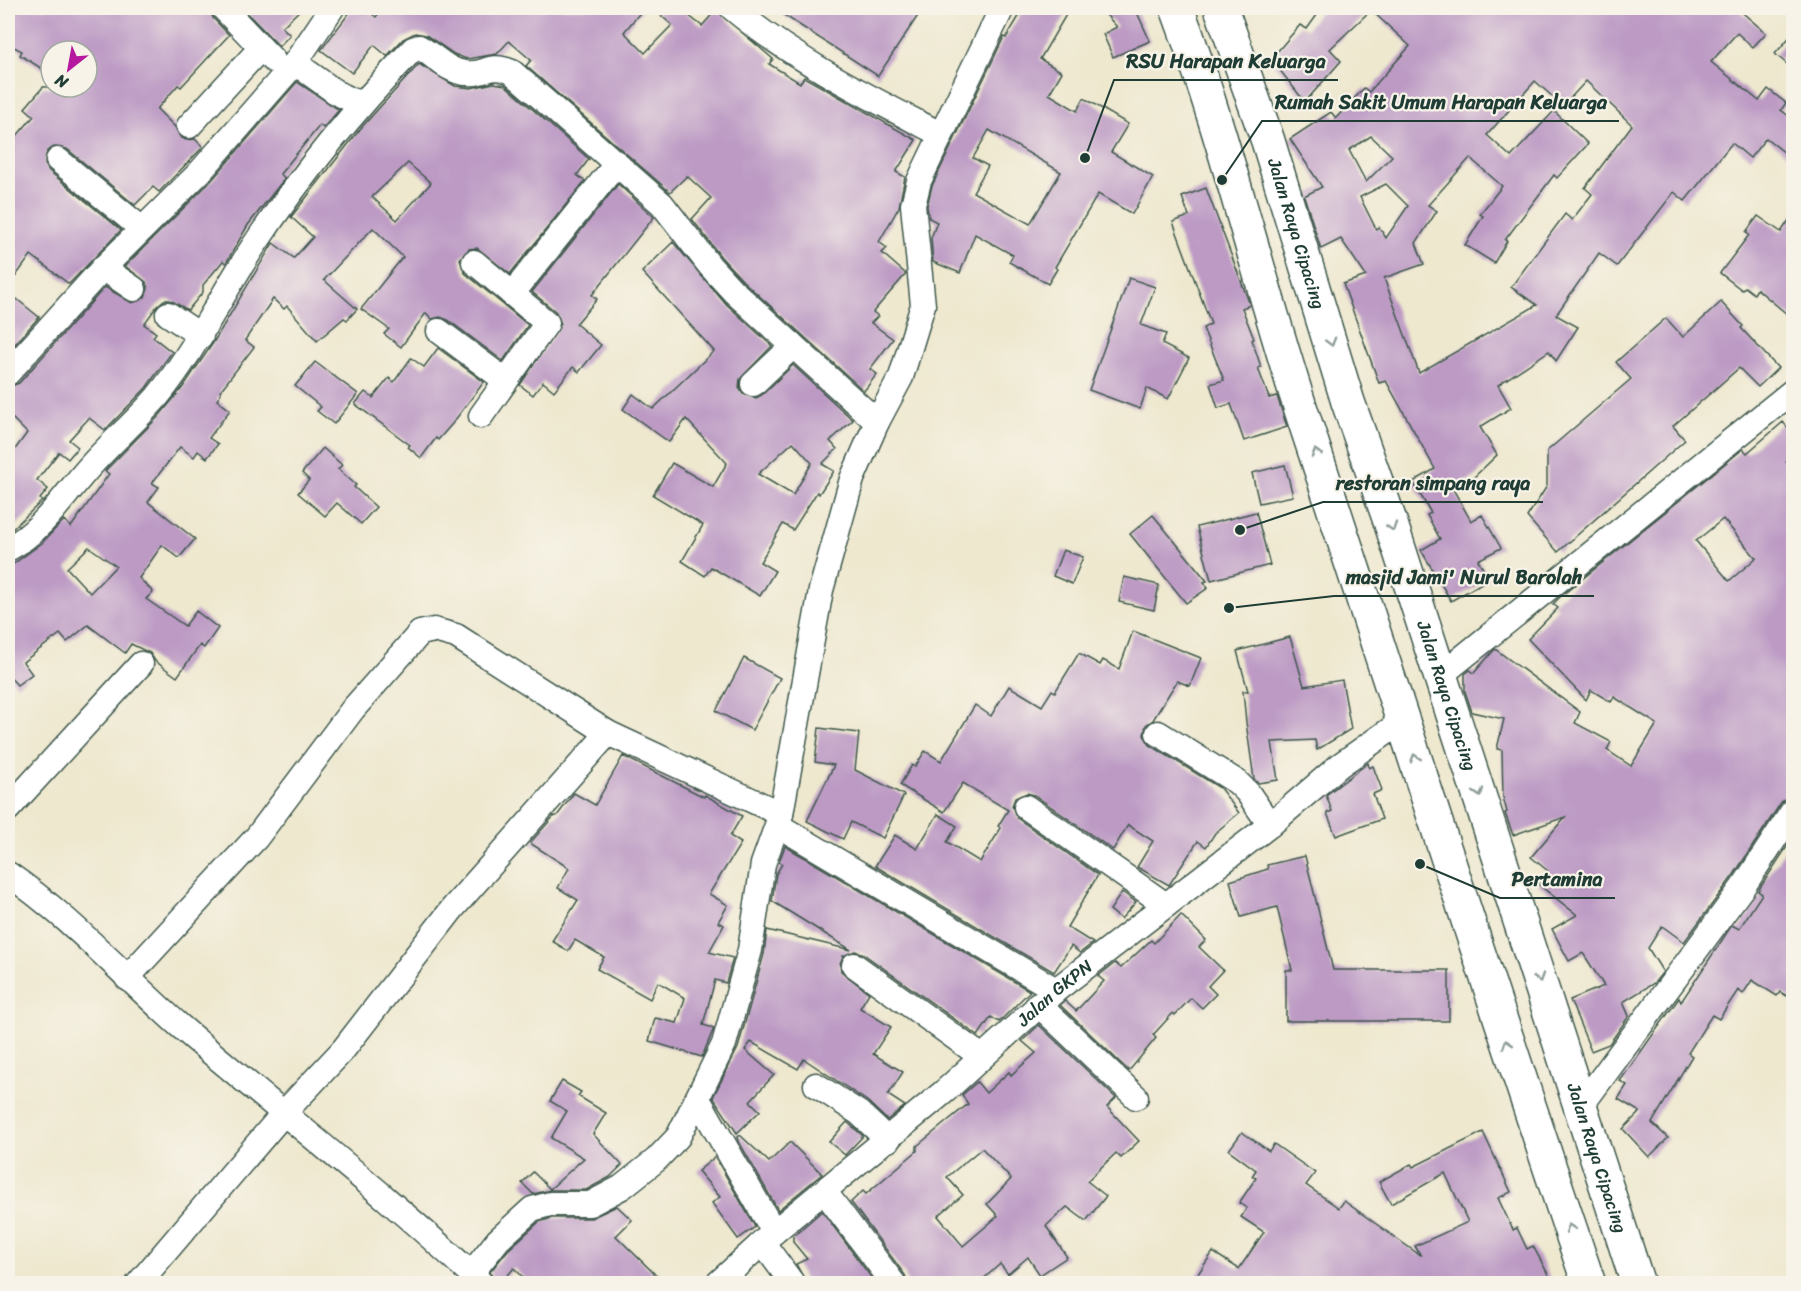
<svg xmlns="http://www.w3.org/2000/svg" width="1801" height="1291" viewBox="0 0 1801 1291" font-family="Sriracha,sans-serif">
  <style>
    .building { fill: #bc9ac4; fill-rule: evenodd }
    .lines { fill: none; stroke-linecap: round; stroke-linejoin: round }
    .minor-casing { stroke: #3e574b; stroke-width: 27 }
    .highway-casing { stroke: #3e574b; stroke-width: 36 }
    .minor { stroke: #fff; stroke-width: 24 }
    .highway { stroke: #fff; stroke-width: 33 }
    .oneway { stroke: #8f9e9a }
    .labels { text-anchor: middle; stroke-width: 4.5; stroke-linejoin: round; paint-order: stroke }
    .street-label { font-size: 18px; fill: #1f3d34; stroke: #f7f3e8 }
    .leader { fill: none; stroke: #1f3d34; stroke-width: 2 }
    .callout-dot { fill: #1f3d34; stroke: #f7f3e8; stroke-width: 2 }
    .callout-label { font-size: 20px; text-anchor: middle; font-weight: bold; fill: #1f3d34; stroke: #f7f3e8; stroke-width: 4.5; stroke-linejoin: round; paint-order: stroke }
  </style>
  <rect width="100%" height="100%" fill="#f7f3e8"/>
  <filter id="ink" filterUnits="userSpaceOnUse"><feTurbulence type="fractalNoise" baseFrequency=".0167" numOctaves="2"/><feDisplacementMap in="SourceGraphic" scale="12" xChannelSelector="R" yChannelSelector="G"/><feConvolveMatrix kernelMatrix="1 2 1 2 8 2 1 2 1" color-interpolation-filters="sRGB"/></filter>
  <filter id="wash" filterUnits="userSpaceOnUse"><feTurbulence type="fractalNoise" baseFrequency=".008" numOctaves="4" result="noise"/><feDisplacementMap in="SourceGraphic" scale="24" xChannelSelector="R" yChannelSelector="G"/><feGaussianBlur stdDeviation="1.35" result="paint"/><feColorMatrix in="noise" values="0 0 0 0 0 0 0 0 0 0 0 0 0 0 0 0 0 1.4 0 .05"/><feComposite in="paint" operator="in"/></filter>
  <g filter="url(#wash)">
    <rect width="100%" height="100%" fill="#eee8cf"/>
    <g id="blocks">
      <g class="building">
        <polygon points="8,8 209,8 213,18 229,35 181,87 178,85 157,109 175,127 180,137 186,140 195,139 203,147 159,192 153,187 135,205 67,149 54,147 47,151 45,164 49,171 121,230 69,284 31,255 8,287 8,146 34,116 25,108 43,87 87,87 87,51 51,51 51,65 47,72 20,55 22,51 8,44"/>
        <polygon points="242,8 302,8 282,27 290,35 279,46"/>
        <polygon points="353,8 364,8 376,17 383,8 644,8 624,32 645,53 672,25 652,8 679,8 702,26 716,10 773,59 769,64 800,83 804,77 916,140 896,172 905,177 899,207 879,242 887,248 882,253 906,274 873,312 878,316 871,323 893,339 870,369 877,374 864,391 743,281 721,257 692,219 711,198 687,176 670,192 526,66 531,60 509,41 497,54 467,59 454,54 426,35 415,33 403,39 387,56 374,45 352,73 321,50"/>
        <polygon points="773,8 923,8 878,76"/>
        <path d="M1024,8H1070L1040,59L1062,72L1049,94L1077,111L1084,98L1128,124L1111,152L1153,177L1132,214L1098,194L1055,267L1057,269L1048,284L1009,262L1013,255L975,234L960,273L933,262L931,238L937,222L929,218L927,206L932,186L1004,37L1006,38ZM989,130L1061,172L1030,224L973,192L988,166L973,158Z"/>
        <polygon points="1100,8 1135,8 1150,41 1113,57 1103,34 1117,27"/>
        <path d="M1322,8H1737L1766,33L1753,47L1737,33L1711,62L1759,101L1768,89L1786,103L1781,110L1794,120V160L1766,138L1750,158L1732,143L1685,201L1674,192L1617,266L1599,253L1556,315L1578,327L1556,361L1549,351L1498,385L1511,408L1480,427L1497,455L1473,478L1453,489L1471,521L1482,515L1501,548L1478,560L1489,579L1451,601L1421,550L1440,539L1427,515L1431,513L1413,482L1435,469L1386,381L1379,383L1343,284L1366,276L1341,239L1321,249L1304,196L1322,187L1290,139L1331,112L1336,118L1364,88L1369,92L1410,46L1371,10L1330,49L1341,61L1305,102L1271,59L1300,25L1307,29ZM1535,81L1563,106L1586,81L1632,125L1585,188L1592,194L1572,220L1565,214L1511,287L1537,305L1419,373L1384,278L1424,264L1416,243L1437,211L1428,205L1470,158L1502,186L1480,214L1483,216L1465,245L1494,263L1507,241L1505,240L1554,175L1557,178L1588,144L1554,111L1511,157L1487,135ZM1371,136L1392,156L1366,182L1349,150ZM1386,184L1408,206L1386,238L1379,227L1376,229L1360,197Z"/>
        <polygon points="1794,32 1794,70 1775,54"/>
        <path d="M419,64L455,86L471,88L494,83L505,85L589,159L577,175L585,181L510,274L477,248L469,249L460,259L465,273L528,325L503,361L448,320L440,317L432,319L426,313L401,347L384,334L389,329L361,309L403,257L373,228L324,280L357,309L347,320L344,318L317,341L287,306L284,309L273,299L245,340L254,347L220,391L221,393L217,400L230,410L209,438L218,444L207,458L198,451L194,457L180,447L152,483L159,487L148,502L195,539L179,558L162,545L139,578L153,592L146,599L185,626L196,611L218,628L204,648L200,645L177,677L155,661L150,653L131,644L125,653L88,625L67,642L60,634L23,662L32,674L17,685L8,675V568L42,543L64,520L71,527L109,474L105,471L160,415L183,387L213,343L273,243L294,258L313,237L291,217L361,128ZM408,163L431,183L397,220L372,197ZM89,547L116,566L90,593L67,568Z"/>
        <polygon points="297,82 339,110 323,128 320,125 280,174 285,178 248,225 226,263 223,261 203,285 203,292 188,310 170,300 164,300 157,306 144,324 156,333 153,337 172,352 146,388 105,430 89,418 69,440 78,447 68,459 59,452 37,480 48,489 40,499 42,501 10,531 8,528 8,459 27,433 8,414 8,387 19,383 105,287 132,303 145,297 148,289 146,282 125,266 211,181"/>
        <polygon points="618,184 654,217 592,295 597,299 576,324 601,345 579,372 573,367 554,391 543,382 533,395 520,385 561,324 556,312 532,292"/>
        <polygon points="1206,188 1250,305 1242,308 1254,339 1252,340 1261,367 1258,368 1269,398 1277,396 1287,427 1244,441 1231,404 1218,408 1210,384 1224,380 1203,328 1211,324 1173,222 1189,216 1182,197"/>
        <polygon points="1794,213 1794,320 1757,289 1754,294 1745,287 1742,290 1720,273 1749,235 1746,232 1758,216 1781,232"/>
        <path d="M673,242L723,301L772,346L740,379L739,388L743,394L756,398L762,395L793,365L853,420L830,441L837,449L822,464L834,471L819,494L817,492L793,530L783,524L760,562L775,571L760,596L711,567L705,576L682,561L703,525L653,495L672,463L713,487L727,463L686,419L669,442L623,409L633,394L653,409L714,351L642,272ZM793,442L812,463L793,495L758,474Z"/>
        <polygon points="1129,278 1155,287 1141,325 1166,334 1162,344 1189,358 1168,399 1147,388 1140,409 1089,390"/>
        <polygon points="8,292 39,317 8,352"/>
        <polygon points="1721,302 1743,326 1741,328 1778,368 1758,387 1739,368 1673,426 1685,440 1558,552 1527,517 1547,486 1547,451 1631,379 1616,362 1666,318 1683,337"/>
        <polygon points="438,348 484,382 452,424 438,440 436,438 421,458 408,447 410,445 355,404 365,392 373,398 389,378 394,382 411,358 424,367"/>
        <polygon points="315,362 358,394 334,424 317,411 321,407 295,386"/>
        <path d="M1783,422L1794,435V455L1786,461L1794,470V795L1782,801L1733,876L1684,942L1662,926L1648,948L1663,972L1654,983L1623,1002L1629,1016L1609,1044L1591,1051L1570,1000L1604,986L1583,953L1569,961L1552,929L1577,915L1538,884L1548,871L1531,857L1565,817L1513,835L1505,813L1507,812L1503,797L1502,750L1497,749L1504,719L1472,712L1465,691V674L1470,670L1474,673L1495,649L1580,712L1575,723L1611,742L1607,750L1631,766L1657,724L1614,697L1611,702L1591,690L1586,700L1528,639L1558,608L1553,604L1560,597L1743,449L1747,453ZM1723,519L1756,558L1729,581L1696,541Z"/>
        <polygon points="323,448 342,465 338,469 356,485 354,487 376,507 361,524 337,503 325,516 298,493 309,480 302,473"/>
        <polygon points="1285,465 1293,496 1259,503 1252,473"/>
        <polygon points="1256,512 1270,565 1211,580 1197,527"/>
        <polygon points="1153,515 1207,581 1204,582 1208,588 1186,603 1130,534"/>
        <polygon points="1063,550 1083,557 1072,584 1053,576"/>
        <polygon points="1124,577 1159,585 1154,610 1119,602"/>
        <polygon points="1133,631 1201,658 1190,686 1177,681 1153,720 1146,725 1144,735 1150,745 1220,788 1239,813 1215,833 1206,847 1198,841 1169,885 1137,867 1153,841 1128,825 1113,850 1034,795 1027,793 1015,798 1012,806 1017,818 1098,875 1067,927 1093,943 1080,953 1071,946 1054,972 875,866 895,835 917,849 938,814 957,826 947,842 980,862 1001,828 998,826 1008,810 963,783 944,812 900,785 912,765 915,767 925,751 941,761 975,705 991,716 1009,686 1042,706 1052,690 1055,692 1079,653 1100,665 1103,660 1119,669"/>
        <polygon points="1290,637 1304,686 1342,680 1351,729 1317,750 1315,740 1272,742 1278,780 1258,783 1254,779 1246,722 1243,691 1248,691 1237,651"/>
        <polygon points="744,658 780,678 752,730 716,711"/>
        <polygon points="819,728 859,733 855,770 904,795 883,838 851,822 843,839 807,821 834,765 815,762"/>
        <polygon points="623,756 704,797 705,795 742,816 730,836 741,843 709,894 728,905 718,922 724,925 709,952 733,958 726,983 715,980 703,1025 714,1028 702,1057 649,1041 655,1018 677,1023 685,998 658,982 650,999 597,969 604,957 575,940 568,951 552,941 578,900 558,888 569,868 530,843 554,816 557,816 574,793 595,805"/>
        <polygon points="1368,763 1369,768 1373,766 1382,790 1373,794 1382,819 1336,836 1327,813 1332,811 1326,795"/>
        <polygon points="1794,836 1794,1000 1780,992 1777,996 1752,980 1743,994 1738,990 1719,1019 1712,1015 1688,1053 1692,1056 1652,1123 1668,1138 1649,1157 1623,1129 1640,1112 1618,1099 1627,1085 1620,1081 1679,998 1681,1002 1732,925 1739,929 1762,894 1758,891"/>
        <polygon points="785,846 1030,991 999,1022 991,1017 978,1036 862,953 855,951 843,956 840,964 841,971 869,993 860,1008 891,1027 873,1054 903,1072 888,1095 905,1106 887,1120 867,1101 804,1059 798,1069 751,1042 745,1050 774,1075 750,1101 760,1111 737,1133 713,1097 738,1048 764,954 767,930 851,950 772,901 776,874 782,864 779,862"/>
        <polygon points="1305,856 1333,970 1449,970 1449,1021 1286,1021 1286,970 1292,970 1277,907 1241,917 1230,881 1268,869 1267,865"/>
        <polygon points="1122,892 1136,902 1121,919 1110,910"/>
        <polygon points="1181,915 1206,940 1199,947 1223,970 1208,986 1216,994 1202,1008 1191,998 1175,1015 1173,1013 1153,1035 1156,1038 1129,1071 1060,1005 1065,1001 1076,1011 1104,981 1098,976 1115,963 1121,968 1151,940 1154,943"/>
        <path d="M1039,1025L1116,1098L1107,1107L1139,1141L1121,1158L1116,1153L1087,1181L1106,1196L1086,1221L1067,1207L1046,1226L1067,1257L1040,1275L1028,1257L1008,1274L1000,1264L978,1284H908L905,1275L851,1202L863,1191L866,1194L917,1151V1146L968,1104L962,1095L977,1082L986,1093L1009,1072L1011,1075L1036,1053L1022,1041ZM982,1148L1011,1179L987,1204L998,1216L963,1246L938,1216L963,1195L947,1177Z"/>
        <polygon points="562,1081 581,1092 578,1096 606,1113 593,1134 622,1165 610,1177 586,1190 550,1190 533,1194 522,1183 533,1172 550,1189 584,1158 551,1138 567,1111 550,1101"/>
        <polygon points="847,1122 863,1136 845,1155 829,1142"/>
        <polygon points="1242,1132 1269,1151 1274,1144 1315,1173 1306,1185 1339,1208 1344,1201 1421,1256 1415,1246 1468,1222 1445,1173 1391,1204 1379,1182 1411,1164 1413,1167 1483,1132 1511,1192 1498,1198 1513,1230 1517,1228 1527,1249 1533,1246 1550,1278 1539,1284 1191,1284 1213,1252 1239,1269 1264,1232 1241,1217 1247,1208 1239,1203 1256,1178 1252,1176 1256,1170 1229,1150"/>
        <polygon points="740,1135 769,1162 790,1142 822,1174 778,1210 737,1138"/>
        <polygon points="715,1157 755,1227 738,1239 712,1203 720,1197 698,1171"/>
        <polygon points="617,1206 632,1220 616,1236 665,1284 530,1284 514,1268 500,1284 496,1284 490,1272 508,1250 539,1222 552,1218 591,1218"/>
        <polygon points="822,1211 876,1284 807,1284 796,1264 807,1259 793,1242 793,1236"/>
      </g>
    </g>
  </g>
  <g filter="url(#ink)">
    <use href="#blocks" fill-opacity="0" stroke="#3e574b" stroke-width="1.5"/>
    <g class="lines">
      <g class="minor-casing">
        <g id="minor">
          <polyline points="223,8 273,60"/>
          <path d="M732,8C794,60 869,97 940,134"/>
          <polyline points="295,63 337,93 360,104"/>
          <polyline points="189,126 261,48"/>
          <polyline points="58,160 142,229"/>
          <polyline points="474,262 547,323 481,416"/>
          <polyline points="103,268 134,289"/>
          <polyline points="512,294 617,163"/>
          <polyline points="168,314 201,336"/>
          <polyline points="439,331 506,381"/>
          <polyline points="8,373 103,268 200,172 295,63 332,8"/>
          <polyline points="753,384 793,346"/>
          <polyline points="877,422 901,377 923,305 913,205 919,181 1002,8"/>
          <path d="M8,549C44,530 66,492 93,463C114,440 137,420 157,397C196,349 221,295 255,244C301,175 355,109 413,49L419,47C434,55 447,71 465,73C485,76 488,62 512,72L662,204L710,266L733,291L877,422L852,479L821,590L781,814L763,864L750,950L724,1044L678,1137L656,1160L622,1187L590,1204H550L532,1209L498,1240L471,1274"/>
          <polyline points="1441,675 1794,390"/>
          <polyline points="1158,733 1237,782 1248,793 1270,825"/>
          <polyline points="1026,807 1166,905"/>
          <polyline points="8,809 141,664"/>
          <polyline points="779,826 1056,990"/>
          <path d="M8,874C71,917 123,976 181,1027C281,1113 386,1194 482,1284"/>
          <polyline points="854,965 982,1057"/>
          <polyline points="127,978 257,837 353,709 420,633 434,630 456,636 608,733 781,814"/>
          <polyline points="1038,1004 1136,1097"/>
          <polyline points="816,1085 859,1113 888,1140"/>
          <polyline points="698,1099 774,1232"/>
          <polyline points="1581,1106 1745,884 1794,809"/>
          <polyline points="825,1192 894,1284"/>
          <polyline points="762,1242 793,1284"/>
          <polyline points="138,1284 282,1115 343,1050 453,908 608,733"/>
          <path id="s1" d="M717,1284L774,1232L945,1091L1056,990L1270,825L1340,765L1404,720"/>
        </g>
      </g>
      <g class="highway-casing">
        <g id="highway">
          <path d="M1177,8C1227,142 1259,283 1304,419C1399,707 1491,996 1589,1284"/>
          <path id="s2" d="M1221,8L1268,141L1348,402L1390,521L1638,1284"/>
        </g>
      </g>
      <use href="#minor" class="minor"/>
      <use href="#highway" class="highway"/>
    </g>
    <defs><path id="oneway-chevron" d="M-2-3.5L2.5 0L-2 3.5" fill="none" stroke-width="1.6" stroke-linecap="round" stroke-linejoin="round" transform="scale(1.5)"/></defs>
    <g class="oneway">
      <use href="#oneway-chevron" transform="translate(1331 342) rotate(74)"/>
      <use href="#oneway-chevron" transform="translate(1316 453) rotate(-108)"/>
      <use href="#oneway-chevron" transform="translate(1392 527) rotate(72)"/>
      <use href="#oneway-chevron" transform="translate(1415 758) rotate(-107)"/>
      <use href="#oneway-chevron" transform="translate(1479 793) rotate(72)"/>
      <use href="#oneway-chevron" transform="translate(1539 978) rotate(72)"/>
      <use href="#oneway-chevron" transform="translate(1507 1044) rotate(-109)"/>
      <use href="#oneway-chevron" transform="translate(1570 1228) rotate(-109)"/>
    </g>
  </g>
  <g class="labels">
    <g class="street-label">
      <text dy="6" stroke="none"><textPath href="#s2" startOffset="238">Jalan Raya Cipacing</textPath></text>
      <text dy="6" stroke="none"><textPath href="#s2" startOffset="724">Jalan Raya Cipacing</textPath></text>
      <text dy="6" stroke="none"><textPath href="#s1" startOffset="446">Jalan GKPN</textPath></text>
      <text dy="6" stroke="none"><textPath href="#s2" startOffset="1210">Jalan Raya Cipacing</textPath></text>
    </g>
  </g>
  <path class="leader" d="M1085 158L1114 80H1338M1222 180L1262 121H1619M1240 530L1323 502H1543M1229 608L1334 596H1594M1420 864L1500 898H1615"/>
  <g class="callout-dot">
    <circle cx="1085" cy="158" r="6"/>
    <circle cx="1222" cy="180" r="6"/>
    <circle cx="1240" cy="530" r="6"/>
    <circle cx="1229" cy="608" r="6"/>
    <circle cx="1420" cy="864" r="6"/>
  </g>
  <g class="callout-label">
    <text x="1226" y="68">RSU Harapan Keluarga</text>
    <text x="1441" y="109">Rumah Sakit Umum Harapan Keluarga</text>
    <text x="1433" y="490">restoran simpang raya</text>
    <text x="1464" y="584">masjid Jami' Nurul Barolah</text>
    <text x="1557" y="886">Pertamina</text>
  </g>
  <rect width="1801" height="1291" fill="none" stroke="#f7f3e8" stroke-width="30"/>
  <g transform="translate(69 69) rotate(211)"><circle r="28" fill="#f7f3e8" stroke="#a1aaa0" stroke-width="1.5"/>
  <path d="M0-4.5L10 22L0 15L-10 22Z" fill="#b5179e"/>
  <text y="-9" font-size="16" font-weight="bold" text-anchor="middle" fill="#1f3d34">N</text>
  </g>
</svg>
